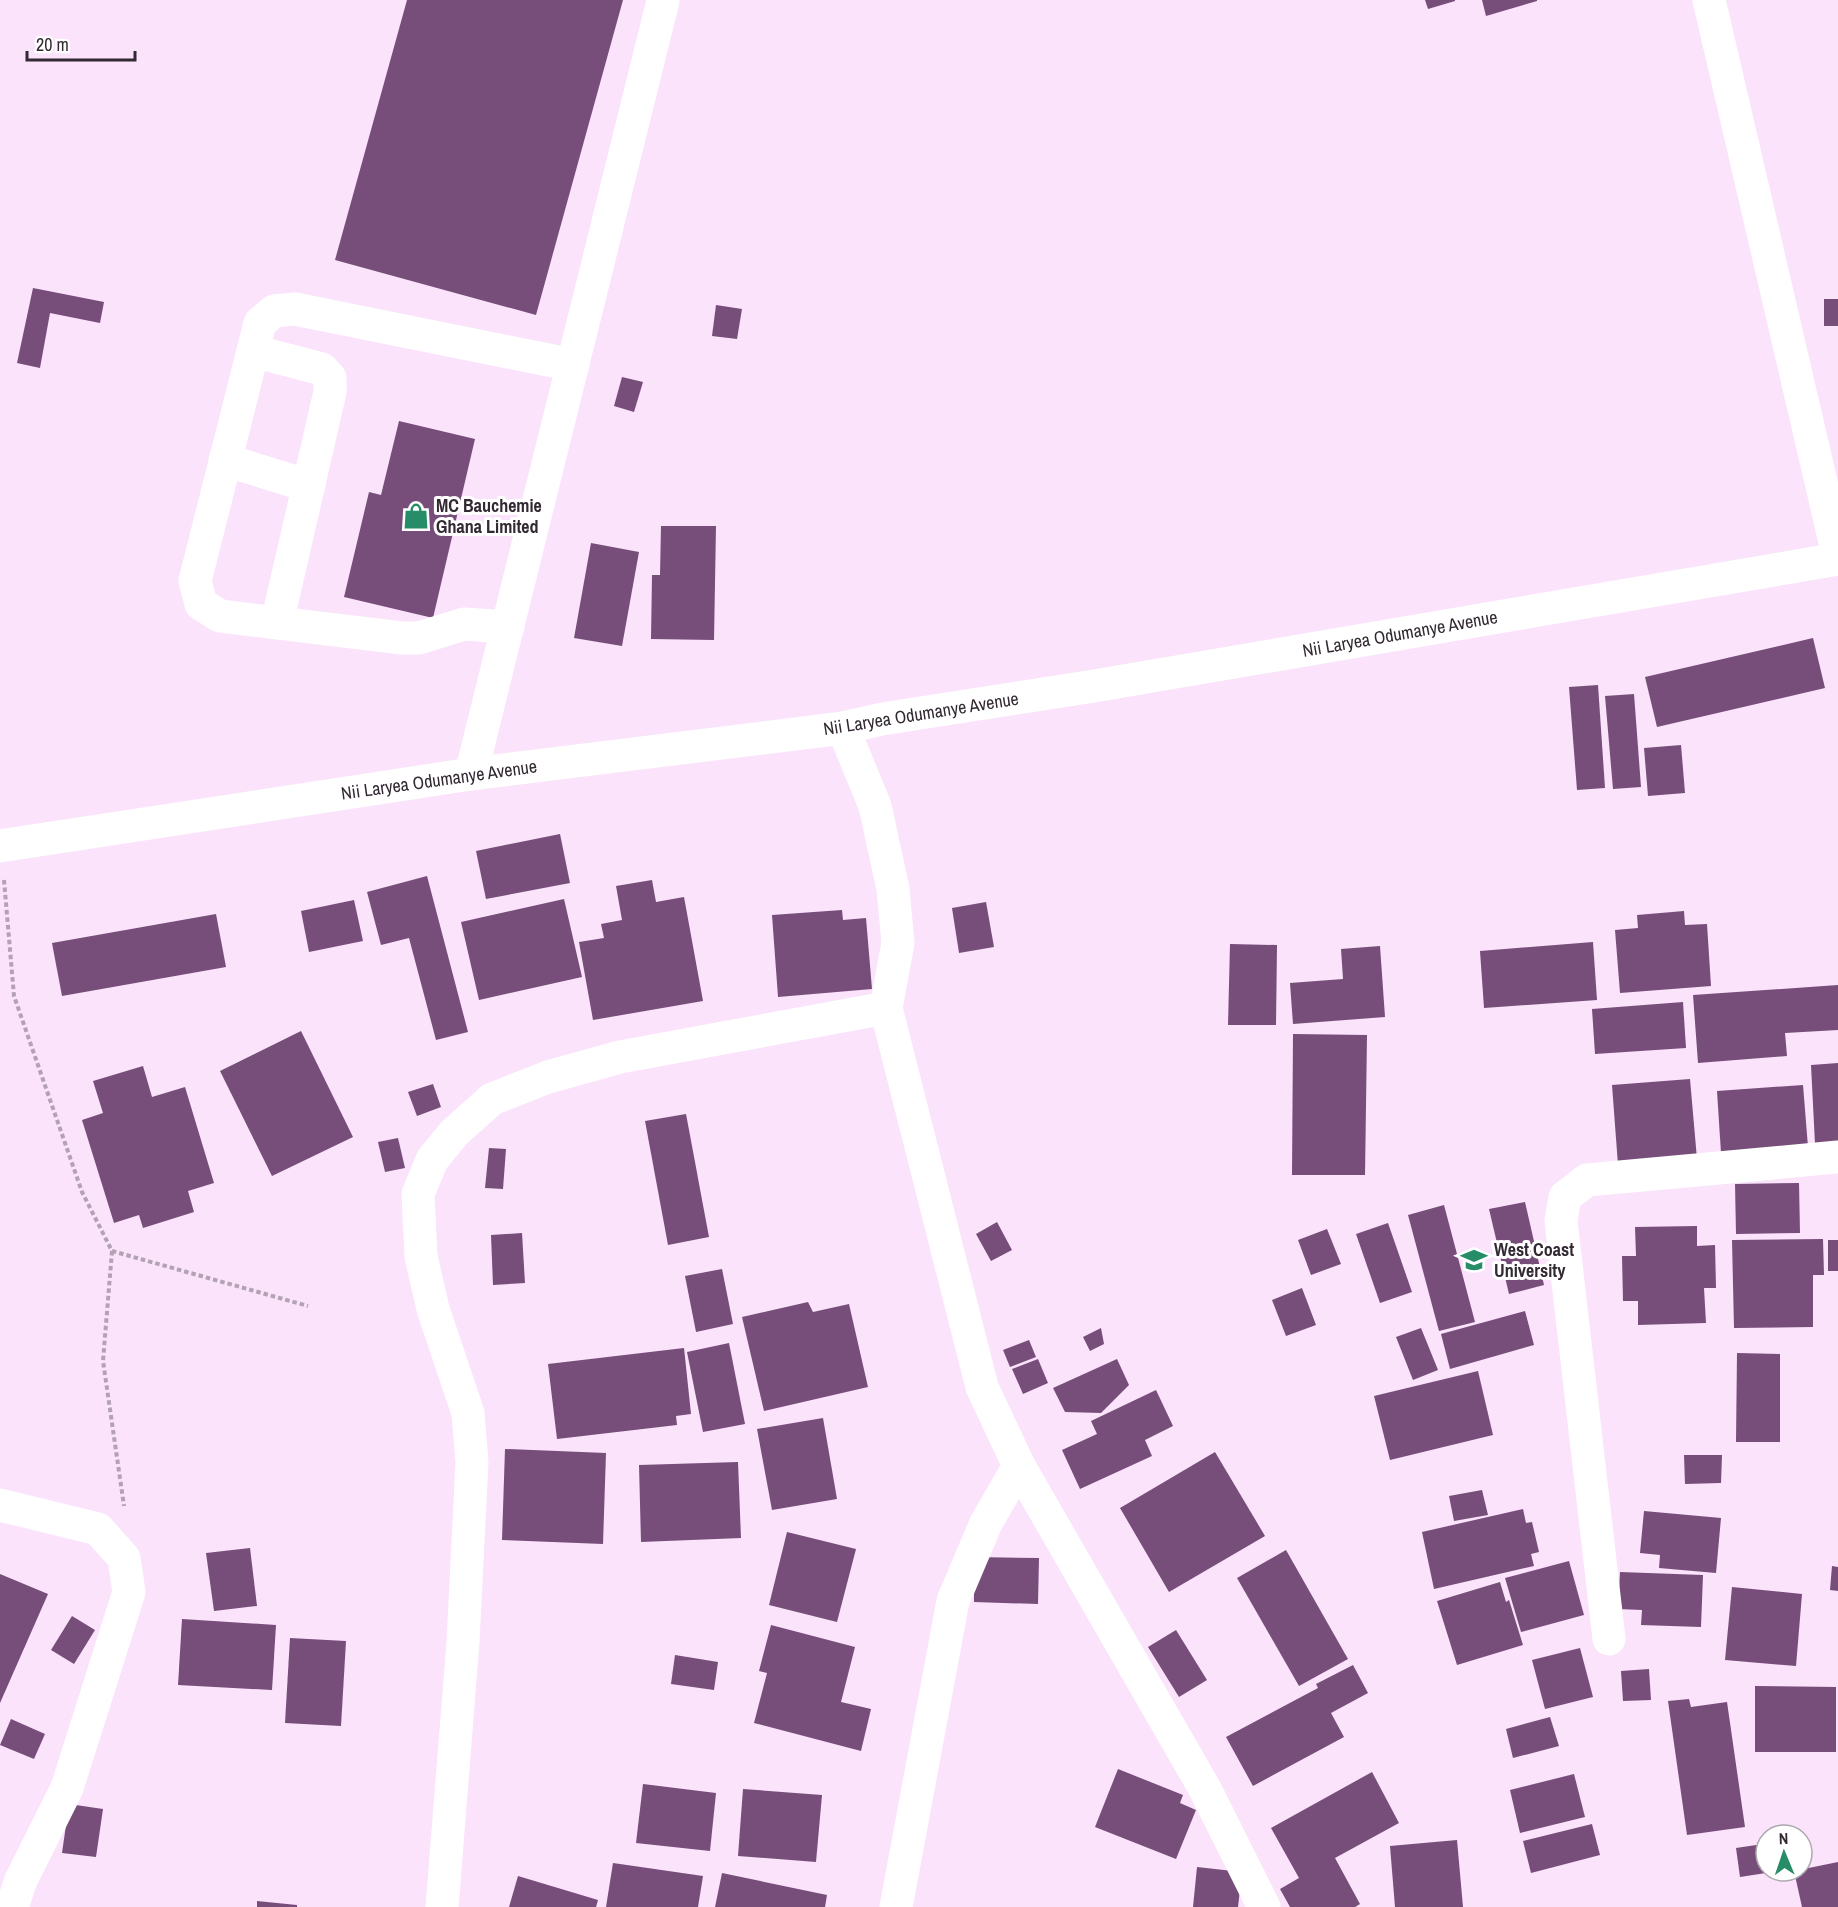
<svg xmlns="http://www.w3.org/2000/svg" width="1838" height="1907" viewBox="0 0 1838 1907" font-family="'Archivo Narrow',sans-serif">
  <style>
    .building { fill: #774d7a }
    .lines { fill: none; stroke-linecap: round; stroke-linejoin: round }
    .path { stroke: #b3a1b4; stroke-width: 4; stroke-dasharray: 4.5 3; stroke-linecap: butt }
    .minor { stroke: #fff; stroke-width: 33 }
    .labels { text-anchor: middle; stroke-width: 6; stroke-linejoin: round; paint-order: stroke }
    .poi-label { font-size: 18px; font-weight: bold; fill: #322932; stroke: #fff; text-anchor: start }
    .street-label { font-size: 18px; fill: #322932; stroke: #fff }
  </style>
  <rect width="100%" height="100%" fill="#fae3fb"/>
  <g class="building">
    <polygon points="407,0 623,0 536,315 335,260"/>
    <polygon points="1425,0 1455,0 1455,1 1428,9"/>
    <polygon points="1482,0 1537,0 1537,1 1486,16"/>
    <polygon points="33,288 104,302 100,323 50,313 40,368 17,363"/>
    <rect x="1824" y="299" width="14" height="27"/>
    <polygon points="716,305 742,309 737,339 712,336"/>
    <polygon points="622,377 643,382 634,412 614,406"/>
    <polygon points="399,421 475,439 433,618 344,597 369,492 381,495"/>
    <polygon points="661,526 716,526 714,640 651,639 652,575 660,575"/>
    <polygon points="591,543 639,552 622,646 574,638"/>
    <polygon points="1813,638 1825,688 1657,727 1645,677"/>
    <polygon points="1598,685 1605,788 1577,790 1569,687"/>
    <polygon points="1634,694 1641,787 1613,789 1605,696"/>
    <polygon points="1681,745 1685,793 1648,796 1644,748"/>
    <polygon points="560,834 570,883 486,899 476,851"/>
    <polygon points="427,876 468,1032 436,1040 409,938 381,945 367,892"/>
    <polygon points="652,880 656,902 684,897 703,1001 593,1020 579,942 604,938 601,924 622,920 616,886"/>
    <polygon points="564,899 582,977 479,1000 461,922"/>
    <polygon points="354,900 363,941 309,952 301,911"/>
    <polygon points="986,902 994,947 959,953 952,908"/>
    <polygon points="842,910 843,920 866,918 872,989 778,997 772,915"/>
    <polygon points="1684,911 1685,925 1707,924 1711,986 1620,993 1615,930 1638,928 1637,915"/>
    <polygon points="216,914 226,967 62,996 52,943"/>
    <polygon points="1593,942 1597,1000 1484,1008 1480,951"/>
    <polygon points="1230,944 1277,945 1276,1025 1228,1025"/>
    <polygon points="1380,946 1385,1017 1293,1024 1290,983 1343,979 1341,949"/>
    <polygon points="1838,985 1838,1030 1785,1033 1787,1056 1698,1063 1693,995"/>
    <polygon points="1683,1002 1686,1048 1595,1054 1592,1009"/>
    <polygon points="301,1031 353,1137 272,1176 220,1071"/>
    <polygon points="1293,1034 1367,1035 1365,1175 1292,1175"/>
    <polygon points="1838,1063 1838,1142 1815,1144 1811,1065"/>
    <polygon points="143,1066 152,1097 185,1087 214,1183 188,1191 194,1212 143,1228 139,1215 114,1223 82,1120 103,1113 93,1081"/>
    <polygon points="1690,1079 1697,1159 1618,1165 1612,1085"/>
    <polygon points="433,1084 441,1107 417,1116 408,1092"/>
    <polygon points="1803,1085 1808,1147 1721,1153 1717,1091"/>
    <polygon points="686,1114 709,1237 668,1245 645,1121"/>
    <polygon points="398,1138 405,1168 385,1172 378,1142"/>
    <polygon points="489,1148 506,1149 503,1189 485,1188"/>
    <polygon points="1799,1183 1800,1233 1736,1234 1735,1184"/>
    <polygon points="1525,1202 1544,1285 1509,1294 1489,1209"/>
    <polygon points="1444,1205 1475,1322 1439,1331 1408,1215"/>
    <polygon points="997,1222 1012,1250 991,1261 976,1234"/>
    <polygon points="1388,1223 1412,1292 1380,1303 1356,1234"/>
    <polygon points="1697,1226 1697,1246 1715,1245 1716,1288 1704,1288 1706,1323 1638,1325 1638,1301 1623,1301 1622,1256 1636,1256 1635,1227"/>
    <polygon points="1327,1229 1341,1264 1311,1275 1298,1240"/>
    <polygon points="522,1233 525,1283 493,1285 491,1235"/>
    <polygon points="1823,1239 1824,1275 1813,1275 1813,1327 1734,1328 1732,1240"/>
    <rect x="1828" y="1240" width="10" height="31"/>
    <polygon points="722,1269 733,1324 696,1332 685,1276"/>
    <polygon points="1302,1288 1316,1325 1286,1336 1272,1300"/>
    <polygon points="808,1302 813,1312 849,1304 868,1387 764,1411 742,1317"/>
    <polygon points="1525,1311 1534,1345 1450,1369 1441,1334"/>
    <polygon points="1101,1328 1104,1344 1090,1351 1083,1337"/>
    <polygon points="1421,1328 1438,1370 1413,1380 1396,1337"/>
    <polygon points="1029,1340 1036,1357 1010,1367 1003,1350"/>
    <polygon points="729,1343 745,1424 703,1432 687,1352"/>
    <polygon points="684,1348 691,1414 676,1416 677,1425 557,1439 548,1364"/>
    <polygon points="1737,1353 1780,1354 1780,1442 1736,1442"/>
    <polygon points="1038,1359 1048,1383 1023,1394 1012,1369"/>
    <polygon points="1117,1359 1129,1385 1101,1413 1065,1412 1053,1388"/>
    <polygon points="1478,1371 1493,1435 1390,1460 1374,1396"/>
    <polygon points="1156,1390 1173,1426 1145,1440 1152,1456 1080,1489 1062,1450 1097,1434 1091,1421"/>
    <polygon points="823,1418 837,1499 772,1510 757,1429"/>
    <polygon points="505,1449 606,1453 603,1544 502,1540"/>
    <polygon points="1215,1452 1265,1536 1169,1592 1120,1508"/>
    <polygon points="1684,1455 1722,1455 1721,1483 1685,1484"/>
    <polygon points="738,1462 741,1538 641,1542 639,1465"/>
    <polygon points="1482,1490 1488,1515 1454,1521 1449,1496"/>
    <polygon points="1523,1509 1526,1523 1532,1522 1539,1552 1531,1554 1534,1566 1434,1589 1422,1532"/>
    <polygon points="1644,1511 1721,1518 1716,1573 1659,1568 1660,1555 1640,1553"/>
    <polygon points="787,1532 856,1549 837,1622 769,1605"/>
    <polygon points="250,1548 257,1606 214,1611 206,1553"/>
    <polygon points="1286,1550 1348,1659 1299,1686 1237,1578"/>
    <polygon points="974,1557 1039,1558 1038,1604 974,1602"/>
    <polygon points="1569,1561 1584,1615 1521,1632 1505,1578"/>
    <polygon points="1832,1566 1838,1567 1838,1591 1830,1590"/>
    <polygon points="1620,1572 1703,1575 1701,1627 1641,1625 1642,1610 1618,1609"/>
    <polygon points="0,1574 48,1594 0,1703"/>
    <polygon points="1500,1582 1506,1602 1509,1600 1523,1645 1457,1665 1437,1601"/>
    <polygon points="1732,1587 1802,1594 1796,1666 1725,1660"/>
    <polygon points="72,1616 95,1630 74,1664 51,1650"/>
    <polygon points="182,1619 276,1625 272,1690 178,1685"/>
    <polygon points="771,1625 855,1647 841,1702 871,1709 861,1751 754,1723 767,1673 759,1671"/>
    <polygon points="1176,1630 1207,1680 1179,1697 1148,1647"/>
    <polygon points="290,1638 346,1641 341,1726 285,1723"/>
    <polygon points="1580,1648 1593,1697 1545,1709 1532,1660"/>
    <polygon points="675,1655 718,1662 714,1690 671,1684"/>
    <polygon points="1353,1665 1368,1693 1331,1713 1344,1737 1253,1786 1226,1737 1318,1688 1316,1684"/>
    <polygon points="1649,1669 1651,1700 1623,1701 1621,1671"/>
    <polygon points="1755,1686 1836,1687 1836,1752 1755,1752"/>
    <polygon points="1689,1699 1691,1707 1727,1702 1745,1827 1687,1835 1668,1701"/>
    <polygon points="1550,1717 1559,1746 1513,1758 1506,1729"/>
    <polygon points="11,1719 45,1734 34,1759 0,1745"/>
    <polygon points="1118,1769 1183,1795 1180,1803 1196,1810 1176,1859 1095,1827"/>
    <polygon points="1372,1772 1399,1823 1335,1858 1360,1904 1355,1907 1290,1907 1280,1889 1299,1878 1271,1828"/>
    <polygon points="1574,1774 1585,1817 1520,1833 1510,1790"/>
    <polygon points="643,1784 716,1793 710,1851 636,1843"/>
    <polygon points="743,1789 822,1795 816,1862 738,1856"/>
    <polygon points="69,1804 103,1809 96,1857 62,1853"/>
    <polygon points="1592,1824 1600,1855 1531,1873 1523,1841"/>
    <polygon points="1457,1840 1463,1907 1395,1907 1390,1846"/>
    <polygon points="1763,1844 1766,1873 1740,1877 1736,1848"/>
    <polygon points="1838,1862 1838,1907 1802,1907 1794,1871"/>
    <polygon points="613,1863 703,1876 698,1907 606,1907"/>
    <polygon points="1197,1867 1242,1872 1238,1907 1193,1907"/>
    <polygon points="722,1873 827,1895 825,1907 715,1907"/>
    <polygon points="518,1876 598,1900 596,1907 509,1907"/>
    <polygon points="257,1901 297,1905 297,1907 257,1907"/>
  </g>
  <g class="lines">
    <g class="path">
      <polyline points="4,880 14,996 82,1192 112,1251 308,1306"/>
      <polyline points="112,1251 103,1361 124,1506"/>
    </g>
    <g class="minor">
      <polyline points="1709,0 1838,555"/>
      <polyline points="253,351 322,369 330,378 330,392 277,623"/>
      <polyline points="225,460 309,486"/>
      <polyline points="508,627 464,624 419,638 402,638 220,616 201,604 195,581 260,323 274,311 295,309 573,365"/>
      <polyline points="843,728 875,806 893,889 898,943 886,1008"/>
      <polyline points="471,774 663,1"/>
      <polyline points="0,846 471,774 843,728 882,719 1094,686 1838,559"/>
      <polyline points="0,1505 98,1529 124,1558 129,1592 67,1788 21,1880 12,1907"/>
      <polyline points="1609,1639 1561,1221 1565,1197 1587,1180 1838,1157"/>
      <polyline points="442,1907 463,1642 472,1462 468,1413 433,1309 421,1256 418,1194 432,1160 454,1133 492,1099 548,1077 620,1057 886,1008 982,1387 1019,1466 1205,1789 1264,1907"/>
      <polyline points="896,1907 953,1601 986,1523 1019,1466"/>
    </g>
  </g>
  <defs>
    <g id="shop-bare" transform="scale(2.07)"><path d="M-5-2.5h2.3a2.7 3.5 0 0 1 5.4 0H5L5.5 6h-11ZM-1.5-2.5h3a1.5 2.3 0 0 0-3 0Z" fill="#278d69" stroke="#fff" stroke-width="2.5" paint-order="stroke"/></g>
    <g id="school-bare" transform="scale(2.07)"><path d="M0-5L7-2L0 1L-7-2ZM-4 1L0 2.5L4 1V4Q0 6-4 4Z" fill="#278d69" stroke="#fff" stroke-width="2.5" paint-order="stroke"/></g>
  </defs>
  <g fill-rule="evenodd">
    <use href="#shop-bare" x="416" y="516"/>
    <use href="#school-bare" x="1474" y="1260"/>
  </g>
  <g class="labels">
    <g class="poi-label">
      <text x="436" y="512">MC Bauchemie<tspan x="436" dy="21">Ghana Limited</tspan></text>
      <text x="1494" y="1256">West Coast<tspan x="1494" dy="21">University</tspan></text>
    </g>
    <g class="street-label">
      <text transform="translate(1400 634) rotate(-10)" y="6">Nii Laryea Odumanye Avenue</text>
      <text transform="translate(921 714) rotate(-9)" y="6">Nii Laryea Odumanye Avenue</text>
      <text transform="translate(439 780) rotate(-8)" y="6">Nii Laryea Odumanye Avenue</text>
    </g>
  </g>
  <g transform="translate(1784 1853) rotate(358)"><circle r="28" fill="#ffffff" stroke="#ada9ad" stroke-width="1.5"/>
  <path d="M0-4.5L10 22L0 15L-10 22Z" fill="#278d69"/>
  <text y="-9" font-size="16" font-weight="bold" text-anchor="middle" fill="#322932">N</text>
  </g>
  <path d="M27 51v9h108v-9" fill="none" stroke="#322932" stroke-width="3"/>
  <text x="36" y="51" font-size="18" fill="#322932" stroke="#ffffff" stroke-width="4.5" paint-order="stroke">20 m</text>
</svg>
